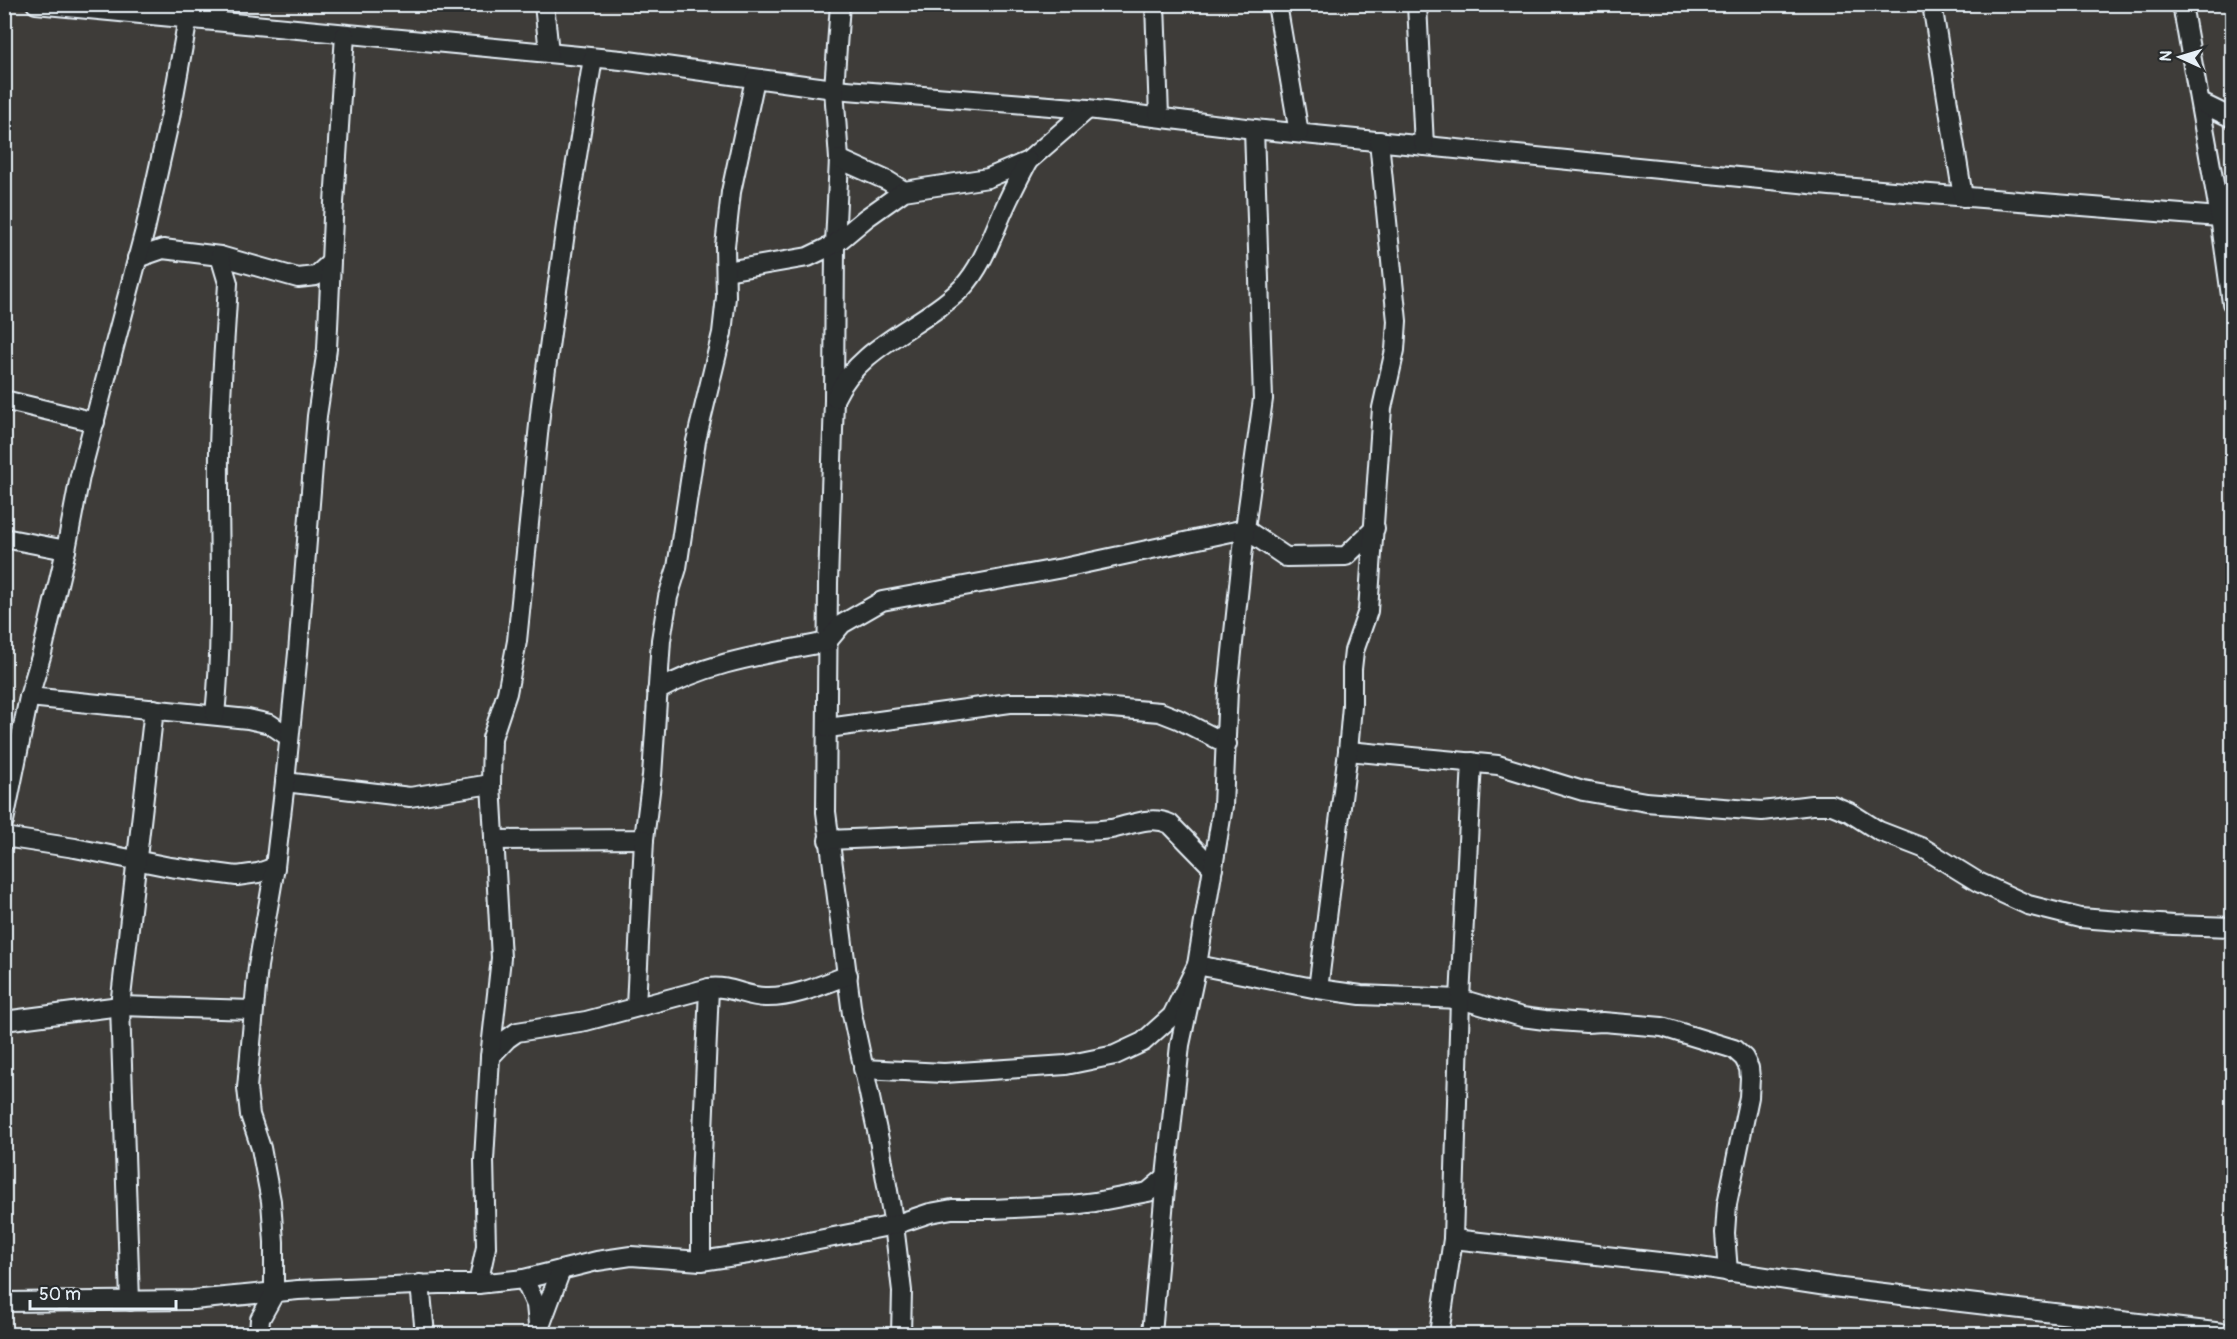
<svg xmlns="http://www.w3.org/2000/svg" width="2237" height="1339" viewBox="0 0 2237 1339" font-family="Pangolin,sans-serif">
  <style>
    .lines { fill: none; stroke-linecap: round; stroke-linejoin: round }
    .street-casing { stroke: #e8f1f8; stroke-width: 22 }
    .street { stroke: #2a2d2e; stroke-width: 18 }
  </style>
  <rect width="100%" height="100%" fill="#3e3c39"/>
  <filter id="ink" filterUnits="userSpaceOnUse"><feTurbulence type="fractalNoise" baseFrequency=".0167" numOctaves="2"/><feDisplacementMap in="SourceGraphic" scale="12" xChannelSelector="R" yChannelSelector="G"/><feConvolveMatrix kernelMatrix="1 2 1 2 8 2 1 2 1" color-interpolation-filters="sRGB"/></filter>
  <g filter="url(#ink)">
    <g class="lines">
      <g class="street-casing">
        <g id="street">
          <polyline points="36,4 621,60 834,89 1088,109 1254,129 1830,186 2232,218"/>
          <polyline points="544,4 549,53"/>
          <polyline points="840,4 834,89 839,159 835,244 834,400 828,583 826,812 852,1014 879,1140 894,1225 902,1291 901,1334"/>
          <polyline points="1155,4 1159,117"/>
          <polyline points="1277,4 1299,133"/>
          <polyline points="1417,4 1424,146"/>
          <polyline points="1932,4 1963,197"/>
          <polyline points="2182,4 2220,217 2232,303"/>
          <polyline points="2201,103 2232,118"/>
          <polyline points="839,159 888,181 904,191"/>
          <polyline points="137,258 163,249 220,256 298,278 316,276 330,263"/>
          <polyline points="726,271 808,257 835,244 866,218 904,191 988,178 1028,161 1088,109"/>
          <path d="M835,398C861,344 922,328 962,288C983,266 993,233 1005,207C1012,191 1020,176 1028,161"/>
          <polyline points="4,400 95,422"/>
          <polyline points="4,538 66,550"/>
          <path d="M657,691C710,661 768,654 827,642L842,624L882,601L1068,567L1245,529L1286,557L1346,556L1375,528"/>
          <polyline points="29,697 248,719 270,724 289,737"/>
          <path d="M215,715C224,626 218,540 219,451C220,395 225,339 228,283L220,256"/>
          <polyline points="828,728 1010,703 1051,703 1160,712 1178,719 1227,744"/>
          <polyline points="1348,751 1498,765 1583,791 1646,802 1762,811 1812,805 1832,805 1849,812 1879,831 1923,848 1978,882 2028,905 2080,918 2173,925 2232,927"/>
          <polyline points="285,782 410,797 491,784"/>
          <polyline points="4,821 29,697 42,653 66,550 80,476 145,230 170,118 188,18"/>
          <polyline points="4,837 75,848 170,867 237,876 258,873 275,867"/>
          <polyline points="494,840 644,839 652,776 661,640 668,597 677,568 696,441 722,333 726,297 725,246 731,192 755,79"/>
          <path d="M828,840L1069,830C1083,831 1097,831 1111,829C1131,825 1151,815 1170,824L1213,868"/>
          <polyline points="1318,989 1348,751 1352,706 1352,669 1354,651 1368,611 1382,408 1395,350 1397,321 1379,141"/>
          <polyline points="636,1007 644,839"/>
          <polyline points="4,1021 120,1006 253,1010"/>
          <path d="M490,1057L507,1039L517,1032L586,1021L709,988C729,985 746,997 765,997C793,998 822,985 848,975"/>
          <polyline points="863,1069 944,1073 1066,1065 1115,1055 1143,1042 1172,1016 1197,965 1318,989 1361,995 1460,999 1522,1017 1545,1020 1586,1023 1603,1022 1662,1027 1734,1049 1744,1058 1749,1068 1750,1078 1749,1097 1727,1204 1725,1233 1728,1272"/>
          <polyline points="1453,1239 1686,1265 1833,1287 2232,1334"/>
          <polyline points="701,1261 701,1180 709,988"/>
          <polyline points="524,1279 536,1305 538,1325"/>
          <polyline points="420,1284 425,1334"/>
          <polyline points="478,1284 486,1247 484,1160 490,1057 501,958 491,784 492,738 507,693 517,641 541,405 568,211 593,58"/>
          <polyline points="130,1301 120,1006 154,709"/>
          <polyline points="4,1302 193,1300 298,1290 439,1284 478,1284 524,1279 597,1261 631,1256 701,1261 748,1254 894,1225 930,1213 952,1209 993,1209 1072,1205 1095,1202 1148,1192 1166,1177"/>
          <polyline points="539,1329 561,1270"/>
          <polyline points="259,1334 260,1319 274,1294 274,1242 271,1201 261,1148 250,1115 247,1088 258,966 275,867 285,782 298,653 317,416 327,349 333,218 345,35"/>
          <polyline points="1152,1334 1166,1177 1180,1045 1197,965 1223,806 1228,690 1245,529 1263,399 1254,129"/>
          <polyline points="1439,1334 1453,1239 1460,999 1472,762"/>
        </g>
      </g>
      <use href="#street" class="street"/>
    </g>
  </g>
  <rect width="2237" height="1339" fill="none" stroke="#2a2d2e" stroke-width="24"/>
  <rect x="12" y="12" width="2213" height="1315" fill="none" stroke="#e8f1f8" stroke-width="2" filter="url(#ink)"/>
  <g transform="translate(2180 57) rotate(274)" stroke="#2a2d2e" stroke-width="4.5" paint-order="stroke">
  <path d="M0-4.5L10 22L0 15L-10 22Z" fill="#e8f1f8"/>
  <text y="-9" font-size="16" font-weight="bold" text-anchor="middle" fill="#e8f1f8">N</text>
  </g>
  <path d="M30 1300v9h146v-9" fill="none" stroke="#e8f1f8" stroke-width="3"/>
  <text x="39" y="1300" font-size="18" fill="#e8f1f8" stroke="#2a2d2e" stroke-width="4.5" paint-order="stroke">50 m</text>
</svg>
